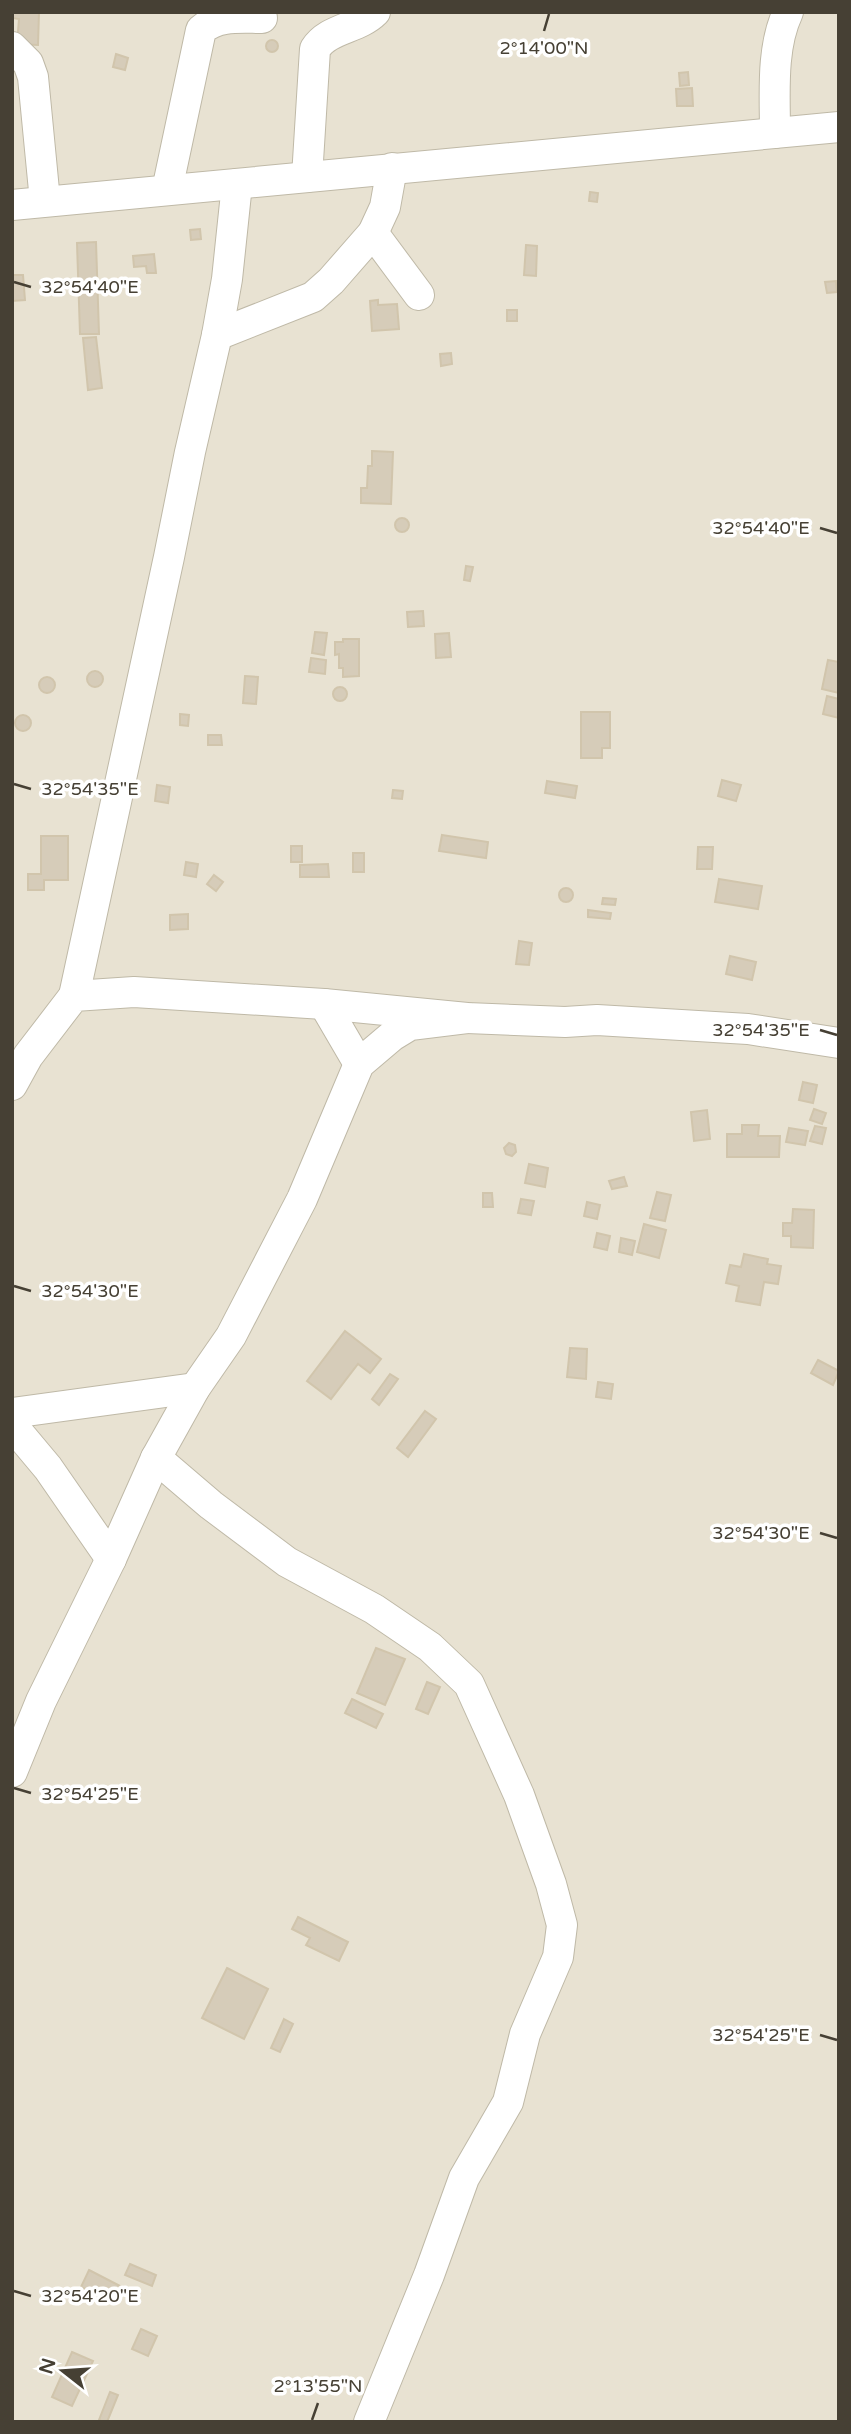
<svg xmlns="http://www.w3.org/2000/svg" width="851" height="2434" viewBox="0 0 851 2434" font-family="'Varela Round',sans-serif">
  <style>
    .residential { fill: #e8e2d2 }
    .building { fill: #d6ccb9; stroke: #d1c5ac; stroke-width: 2 }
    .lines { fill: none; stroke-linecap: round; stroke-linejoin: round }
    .minor-casing { stroke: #bfb9a7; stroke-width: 32 }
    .minor { stroke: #fff; stroke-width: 30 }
    .ticks { fill: none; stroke: #464034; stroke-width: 2.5 }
    .ticks-label { font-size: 18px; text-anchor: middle; fill: #464034; stroke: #fff; stroke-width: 7; stroke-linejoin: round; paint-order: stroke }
  </style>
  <rect width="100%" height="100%" fill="#f3f0e5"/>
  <rect class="residential" x="12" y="12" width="827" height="2410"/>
  <g class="building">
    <polygon points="12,12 39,12 38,45 17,44 19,19 12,18"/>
    <circle cx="272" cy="46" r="6"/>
    <polygon points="116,54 128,58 125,70 113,67"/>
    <polygon points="688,72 689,85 680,86 679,73"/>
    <polygon points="692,88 693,106 677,106 676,89"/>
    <polygon points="590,192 598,193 597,202 589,201"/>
    <polygon points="200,229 201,239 191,240 190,230"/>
    <polygon points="96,242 99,334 80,334 77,243"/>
    <polygon points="526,245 537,246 536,276 524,275"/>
    <polygon points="154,254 156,273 147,273 146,266 134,267 133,256"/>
    <polygon points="12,275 23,275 25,300 12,301"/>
    <polygon points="836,281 837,292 827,293 825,282"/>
    <polygon points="378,300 378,305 397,304 399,329 372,331 370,301"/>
    <rect x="507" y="310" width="10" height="11"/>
    <polygon points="96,337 102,388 88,390 83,338"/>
    <polygon points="451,353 452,364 441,366 440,354"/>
    <polygon points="372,451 393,452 391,504 361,503 361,488 367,488 368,466 372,466"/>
    <circle cx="402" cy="525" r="7"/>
    <polygon points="466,566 473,567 470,581 464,580"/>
    <polygon points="423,611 424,626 408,627 407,612"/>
    <polygon points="315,632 327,633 324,655 312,653"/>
    <polygon points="449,633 451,657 436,658 435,634"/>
    <polygon points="343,639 359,639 359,676 343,677 343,668 339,668 339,654 335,655 335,642 343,642"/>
    <polygon points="311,658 326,660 325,674 309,672"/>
    <polygon points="828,660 839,662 839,693 822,689"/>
    <circle cx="95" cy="679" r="8"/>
    <polygon points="245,676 258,677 256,704 243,703"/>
    <circle cx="47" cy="685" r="8"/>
    <circle cx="340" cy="694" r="7"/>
    <polygon points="827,696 839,699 839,718 823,714"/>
    <polygon points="581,712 610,712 610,748 602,748 602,758 581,758"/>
    <polygon points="180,714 189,715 188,726 180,725"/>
    <circle cx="23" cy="723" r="8"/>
    <polygon points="208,735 221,735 222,745 208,745"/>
    <polygon points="722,780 741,785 736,801 718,796"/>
    <polygon points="547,781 577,786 575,798 545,793"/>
    <polygon points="157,785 170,787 168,803 155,801"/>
    <polygon points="393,790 403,791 402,799 392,798"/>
    <polygon points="442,835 488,842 486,858 439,851"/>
    <polygon points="41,836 68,836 68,880 44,880 44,890 28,890 28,874 41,874"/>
    <rect x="291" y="846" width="11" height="16"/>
    <polygon points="698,847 713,847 712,869 697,869"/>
    <rect x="353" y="853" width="11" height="19"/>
    <polygon points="186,862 198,864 196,877 184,875"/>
    <polygon points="328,864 329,877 300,877 300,865"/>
    <polygon points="214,875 223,882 216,891 207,884"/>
    <polygon points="719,879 762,886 758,909 715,902"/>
    <circle cx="566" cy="895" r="7"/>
    <polygon points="603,898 616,899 615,905 602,904"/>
    <polygon points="588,910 611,913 610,919 588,917"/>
    <polygon points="188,914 188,929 170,930 170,915"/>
    <polygon points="519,941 532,943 529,965 516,964"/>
    <polygon points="730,956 756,962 752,980 726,974"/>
    <polygon points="803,1082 817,1085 813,1103 799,1100"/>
    <polygon points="814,1109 826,1113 822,1124 810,1120"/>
    <polygon points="707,1110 710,1139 694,1141 691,1112"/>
    <polygon points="742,1125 759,1125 758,1136 780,1136 779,1157 727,1157 727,1134 742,1134"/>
    <polygon points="815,1126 826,1128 822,1144 810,1141"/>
    <polygon points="789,1128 808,1131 805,1145 786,1142"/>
    <polygon points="509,1143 515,1145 516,1152 512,1156 506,1154 504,1148"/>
    <polygon points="529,1164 548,1168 545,1187 525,1183"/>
    <polygon points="624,1177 627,1186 612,1189 609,1181"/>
    <polygon points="657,1192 671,1195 665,1221 650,1218"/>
    <polygon points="483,1193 492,1193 493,1207 483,1207"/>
    <polygon points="521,1199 534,1201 531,1215 518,1213"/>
    <polygon points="587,1202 600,1205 597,1219 584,1216"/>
    <polygon points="793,1209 814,1210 813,1248 791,1247 791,1236 783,1236 783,1223 792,1223"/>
    <polygon points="644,1224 666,1230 659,1258 637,1252"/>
    <polygon points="597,1233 610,1236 607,1250 594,1247"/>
    <polygon points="621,1238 635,1241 632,1255 619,1252"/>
    <polygon points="744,1254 768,1259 767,1264 781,1266 778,1284 764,1282 760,1305 736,1301 739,1286 726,1283 730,1265 741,1267"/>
    <polygon points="345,1331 381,1359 370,1373 358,1364 331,1399 307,1381"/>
    <polygon points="570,1348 587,1349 586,1379 567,1377"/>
    <polygon points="818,1360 839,1371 833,1385 811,1373"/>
    <polygon points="390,1374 398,1379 379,1405 372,1399"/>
    <polygon points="598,1382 613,1384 611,1399 596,1397"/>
    <polygon points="425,1411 436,1419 408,1457 397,1448"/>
    <polygon points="376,1648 405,1659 385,1705 357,1693"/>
    <polygon points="427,1682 440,1687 428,1714 416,1709"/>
    <polygon points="352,1699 383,1714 376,1728 345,1713"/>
    <polygon points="298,1917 348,1942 339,1961 306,1945 310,1938 292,1929"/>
    <polygon points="227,1968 268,1989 244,2039 202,2018"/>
    <polygon points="284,2019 293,2024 280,2052 271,2048"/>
    <polygon points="130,2264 156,2275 152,2286 125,2275"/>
    <polygon points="89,2270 122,2287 114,2304 81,2287"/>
    <polygon points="141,2329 157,2336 148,2356 132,2349"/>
    <polygon points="72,2352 93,2361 72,2406 52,2397"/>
    <polygon points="110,2392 118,2395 107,2422 103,2422 99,2420"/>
  </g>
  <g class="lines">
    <g class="minor-casing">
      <g id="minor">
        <polyline points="12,47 28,63 33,77 45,201"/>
        <path d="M775,133C775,94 771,48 788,12"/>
        <path d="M307,177L315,49C328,28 358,29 375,12"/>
        <path d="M167,190L201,30C218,15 240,18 262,18"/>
        <polyline points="12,205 839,127"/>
        <polyline points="373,233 419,295"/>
        <polyline points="217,335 227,279 237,184"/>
        <polyline points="74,996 169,557 190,452 217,335 313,297 331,281 373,233 385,207 392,168"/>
        <polyline points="324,1004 359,1064"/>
        <polyline points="12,1085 28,1056 74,996 134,992 324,1004 467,1018 565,1022 597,1020 748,1029 839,1043"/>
        <polyline points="12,1413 195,1388"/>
        <polyline points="12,1425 48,1468 111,1559"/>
        <polyline points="156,1458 211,1505 287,1562 374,1609 430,1647 469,1684 519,1795 551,1884 562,1925 558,1957 525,2034 508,2102 464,2178 429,2275 369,2422"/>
        <polyline points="12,1772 41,1701 111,1559 156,1458 195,1388 231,1336 302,1199 359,1064 392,1036 410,1025 467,1018"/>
      </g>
    </g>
    <use href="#minor" class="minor"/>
  </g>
  <path class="ticks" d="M544,31L549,14M14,282L31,287M820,528L837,533M14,784L31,789M820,1030L837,1035M14,1286L31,1291M820,1533L837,1538M14,1788L31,1793M820,2035L837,2040M14,2291L31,2296M312,2420L318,2403"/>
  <g class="ticks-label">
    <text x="544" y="54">2°14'00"N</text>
    <text x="90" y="293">32°54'40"E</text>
    <text x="761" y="534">32°54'40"E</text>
    <text x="90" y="795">32°54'35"E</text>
    <text x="761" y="1036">32°54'35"E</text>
    <text x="90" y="1297">32°54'30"E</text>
    <text x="761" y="1539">32°54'30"E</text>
    <text x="90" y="1800">32°54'25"E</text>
    <text x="761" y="2041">32°54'25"E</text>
    <text x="90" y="2302">32°54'20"E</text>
    <text x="318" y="2392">2°13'55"N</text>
  </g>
  <rect width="851" height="2434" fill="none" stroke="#464034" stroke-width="28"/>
  <g transform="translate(63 2371) rotate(287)" stroke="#ffffff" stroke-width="5" paint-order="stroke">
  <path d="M0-5L12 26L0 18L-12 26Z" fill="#464034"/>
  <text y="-10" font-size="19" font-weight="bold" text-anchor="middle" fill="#464034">N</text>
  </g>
</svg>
